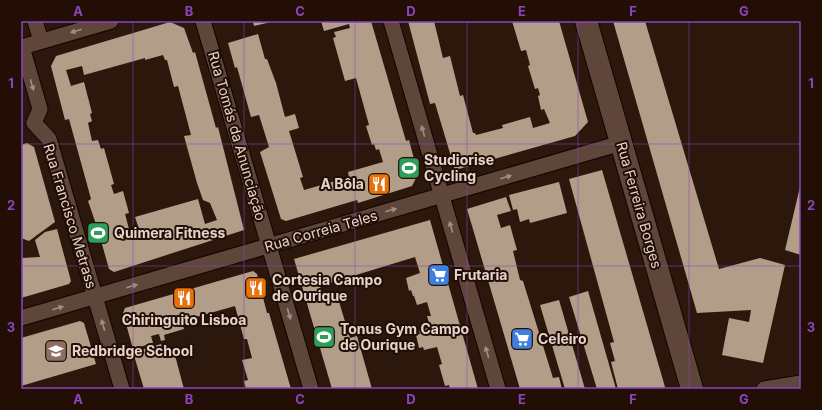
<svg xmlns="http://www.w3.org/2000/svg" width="822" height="410" viewBox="0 0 822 410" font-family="Inter,sans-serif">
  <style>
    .building { fill: #b29e88; fill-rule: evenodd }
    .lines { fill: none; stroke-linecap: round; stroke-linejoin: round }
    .minor-casing { stroke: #130300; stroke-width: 17 }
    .secondary-casing { stroke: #130300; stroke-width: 24 }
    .minor { stroke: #5f463b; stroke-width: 15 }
    .secondary { stroke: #5f463b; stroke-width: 22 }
    .oneway { fill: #a28d84 }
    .grid { fill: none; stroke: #8b45c1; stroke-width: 1; stroke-opacity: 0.55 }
    .labels { text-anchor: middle; stroke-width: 4; stroke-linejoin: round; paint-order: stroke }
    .street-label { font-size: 14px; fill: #e4d4cd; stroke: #220e04 }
    .poi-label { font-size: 14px; font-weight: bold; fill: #e4d4cd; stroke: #220e04; text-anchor: start }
    .neatline { fill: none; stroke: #8b45c1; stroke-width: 1.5 }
    .grid-label { font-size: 13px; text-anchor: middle; font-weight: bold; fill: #8b45c1 }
  </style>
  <rect width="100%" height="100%" fill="#2c170c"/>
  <g class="building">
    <polygon points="253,21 271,21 271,22 254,26"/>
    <polygon points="321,21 371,21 406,141 409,140 418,174 412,186 358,203 357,200 286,221 281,219 260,152 269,147 259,115 251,117 237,67 235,68 228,43 258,34 265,59 267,59 276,83 285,117 295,114 299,128 289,131 303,177 300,178 304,190 311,188 349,177 348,172 383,162 379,149 376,150 374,144 372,145 366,126 369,125 356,78 345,81 333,38 336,37 334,32 350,28 349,24 324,31"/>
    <polygon points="408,21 434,21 443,58 450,56 460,96 463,95 473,133 475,133 476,135 503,128 502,125 530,117 533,128 550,123 544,109 541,110 538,96 540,95 538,88 535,89 528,66 530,65 526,50 521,51 512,21 559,21 588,122 575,136 455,170 435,103 430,104"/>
    <polygon points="613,21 645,21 719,269 760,258 785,265 763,363 722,355 729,318 749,322 751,310 697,313"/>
    <path d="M170,22L184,28L193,53L195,52L216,128L218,127L244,230L114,272L109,269L98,230L88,201L91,199L69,119L65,120L51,66L56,56ZM163,55L165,60H167L174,87L178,86L191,135L184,136L197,183L203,200L210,203L217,220L205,224L198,199L135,217L139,229L133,231L129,229L125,214L129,213L123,191L114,194L111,185L114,184L104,148L101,149L98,140L92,141L88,123L92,121L90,114L92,113L84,82L71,86L66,70L82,66L84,75L145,58V60Z"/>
    <polygon points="27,143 34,147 55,222 29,241 21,238 21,145"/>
    <polygon points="602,170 665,387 659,389 618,389 611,362 615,361 610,343 614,342 569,179"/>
    <polygon points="559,182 567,213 530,223 529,219 520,222 517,209 513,210 509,195"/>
    <polygon points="800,187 801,187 801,255 785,250"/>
    <polygon points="506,197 511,211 497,215 501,228 510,225 517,250 513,251 520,280 523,281 553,378 559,377 562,389 520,389 475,236 467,209"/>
    <polygon points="430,220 478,389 450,389 449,385 445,386 439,365 442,364 437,347 424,350 423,347 419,348 416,335 420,334 419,331 430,327 427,316 431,316 427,302 417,305 414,296 413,296 411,290 409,291 406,278 420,273 415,257 320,286 323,298 337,295 350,338 357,336 372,389 332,389 294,259"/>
    <polygon points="57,229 71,281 69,284 21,298 21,258 40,257 35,240 45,232"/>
    <polygon points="253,271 257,274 267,313 269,313 291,389 246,389 244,381 248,380 242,360 252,358 247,339 244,339 235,306 182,321 184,329 164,335 165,340 161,341 159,334 151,336 153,343 133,349 123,313 125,308"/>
    <polygon points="588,291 616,389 597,389 569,297"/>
    <polygon points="559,300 585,389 565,389 540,305"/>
    <polygon points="80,321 84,323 96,364 21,386 21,338"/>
    <polygon points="161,344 163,351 173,348 184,389 144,389 133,352"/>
  </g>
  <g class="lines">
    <g class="minor-casing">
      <g id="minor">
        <polyline points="35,21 41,41"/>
        <polyline points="203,21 311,389"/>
        <polyline points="391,21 498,389"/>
        <polyline points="34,123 49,139 122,389"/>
        <polyline points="34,123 40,109 22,47 111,21"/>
        <polyline points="21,318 621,143"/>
        <polyline points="764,389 801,383"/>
      </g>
    </g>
    <g class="secondary-casing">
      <polyline id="secondary" points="586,21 692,389"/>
    </g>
    <use href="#minor" class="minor"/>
    <use href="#secondary" class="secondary"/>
  </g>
  <defs><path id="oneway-solid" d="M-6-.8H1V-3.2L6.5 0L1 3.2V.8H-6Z"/></defs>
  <g class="oneway">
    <use href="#oneway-solid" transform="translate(76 31) rotate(164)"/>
    <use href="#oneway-solid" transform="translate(32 85) rotate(74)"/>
    <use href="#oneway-solid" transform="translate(423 131) rotate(-106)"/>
    <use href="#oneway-solid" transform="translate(506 177) rotate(-16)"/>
    <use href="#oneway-solid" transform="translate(391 210) rotate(-16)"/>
    <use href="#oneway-solid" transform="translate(451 227) rotate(-106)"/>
    <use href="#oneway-solid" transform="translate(132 286) rotate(-16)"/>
    <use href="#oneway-solid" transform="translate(58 308) rotate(-16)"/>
    <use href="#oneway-solid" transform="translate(289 314) rotate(74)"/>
    <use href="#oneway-solid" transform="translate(103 325) rotate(-106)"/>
    <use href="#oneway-solid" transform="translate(487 352) rotate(-106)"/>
  </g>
  <path class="grid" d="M133,21V389M244,21V389M355,21V389M467,21V389M578,21V389M689,21V389M21,144H801M21,266H801"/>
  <defs>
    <g id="stadium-square" transform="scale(1.15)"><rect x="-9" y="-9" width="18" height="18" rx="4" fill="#2e9e5b" stroke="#220e04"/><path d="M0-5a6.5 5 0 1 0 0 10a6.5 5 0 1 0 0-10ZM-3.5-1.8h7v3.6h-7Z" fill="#fff"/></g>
    <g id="restaurant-square" transform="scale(1.15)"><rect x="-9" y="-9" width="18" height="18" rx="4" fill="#e8710a" stroke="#220e04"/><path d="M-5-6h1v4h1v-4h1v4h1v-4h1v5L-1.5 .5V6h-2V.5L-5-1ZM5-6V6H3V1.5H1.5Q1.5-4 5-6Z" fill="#fff"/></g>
    <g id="supermarket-square" transform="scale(1.15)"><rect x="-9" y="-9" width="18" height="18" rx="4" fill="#3f7fe0" stroke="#220e04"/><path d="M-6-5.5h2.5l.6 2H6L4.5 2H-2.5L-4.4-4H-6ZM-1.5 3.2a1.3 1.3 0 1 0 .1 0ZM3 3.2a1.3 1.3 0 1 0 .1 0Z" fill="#fff"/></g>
    <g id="school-square" transform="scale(1.15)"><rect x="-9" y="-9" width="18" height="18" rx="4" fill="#8d6e63" stroke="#220e04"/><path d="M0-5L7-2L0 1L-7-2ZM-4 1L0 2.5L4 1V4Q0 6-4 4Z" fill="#fff"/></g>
  </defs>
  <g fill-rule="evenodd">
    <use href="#stadium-square" x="409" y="168"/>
    <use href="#restaurant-square" x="379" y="184"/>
    <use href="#stadium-square" x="98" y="233"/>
    <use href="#supermarket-square" x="439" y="275"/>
    <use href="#restaurant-square" x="256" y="288"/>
    <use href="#restaurant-square" x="184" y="298"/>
    <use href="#stadium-square" x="324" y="337"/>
    <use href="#supermarket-square" x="522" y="339"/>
    <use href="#school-square" x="56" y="351"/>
  </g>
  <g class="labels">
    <g class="street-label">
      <text transform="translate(237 136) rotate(74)" y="5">Rua Tomás da Anunciação</text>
      <text transform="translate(639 205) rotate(74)" y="5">Rua Ferreira Borges</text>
      <text transform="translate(70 216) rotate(73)" y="5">Rua Francisco Metrass</text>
      <text transform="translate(321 231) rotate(-16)" y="5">Rua Correia Teles</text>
    </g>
    <g class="poi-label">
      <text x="424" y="165">Studiorise<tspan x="424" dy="16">Cycling</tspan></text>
      <text x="364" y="189" text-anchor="end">A Bôla</text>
      <text x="114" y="238">Quimera Fitness</text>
      <text x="454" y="280">Frutaria</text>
      <text x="272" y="285">Cortesia Campo<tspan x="272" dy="16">de Ourique</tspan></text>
      <text x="184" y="325" text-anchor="middle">Chiringuito Lisboa</text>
      <text x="340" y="334">Tonus Gym Campo<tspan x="340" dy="16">de Ourique</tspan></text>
      <text x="538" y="344">Celeiro</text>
      <text x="72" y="356">Redbridge School</text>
    </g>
  </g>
  <rect width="822" height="410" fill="none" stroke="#220e04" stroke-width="44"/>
  <rect x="22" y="22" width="778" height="366" class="neatline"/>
  <g class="grid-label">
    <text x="78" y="16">A</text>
    <text x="189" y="16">B</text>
    <text x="300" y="16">C</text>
    <text x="411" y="16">D</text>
    <text x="522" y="16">E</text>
    <text x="633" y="16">F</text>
    <text x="744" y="16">G</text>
    <text x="11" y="88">1</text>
    <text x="811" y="88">1</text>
    <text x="11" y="210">2</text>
    <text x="811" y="210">2</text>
    <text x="11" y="332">3</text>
    <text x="811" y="332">3</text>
    <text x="78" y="404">A</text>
    <text x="189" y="404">B</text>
    <text x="300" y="404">C</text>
    <text x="411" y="404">D</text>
    <text x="522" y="404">E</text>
    <text x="633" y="404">F</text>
    <text x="744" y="404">G</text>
  </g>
</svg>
